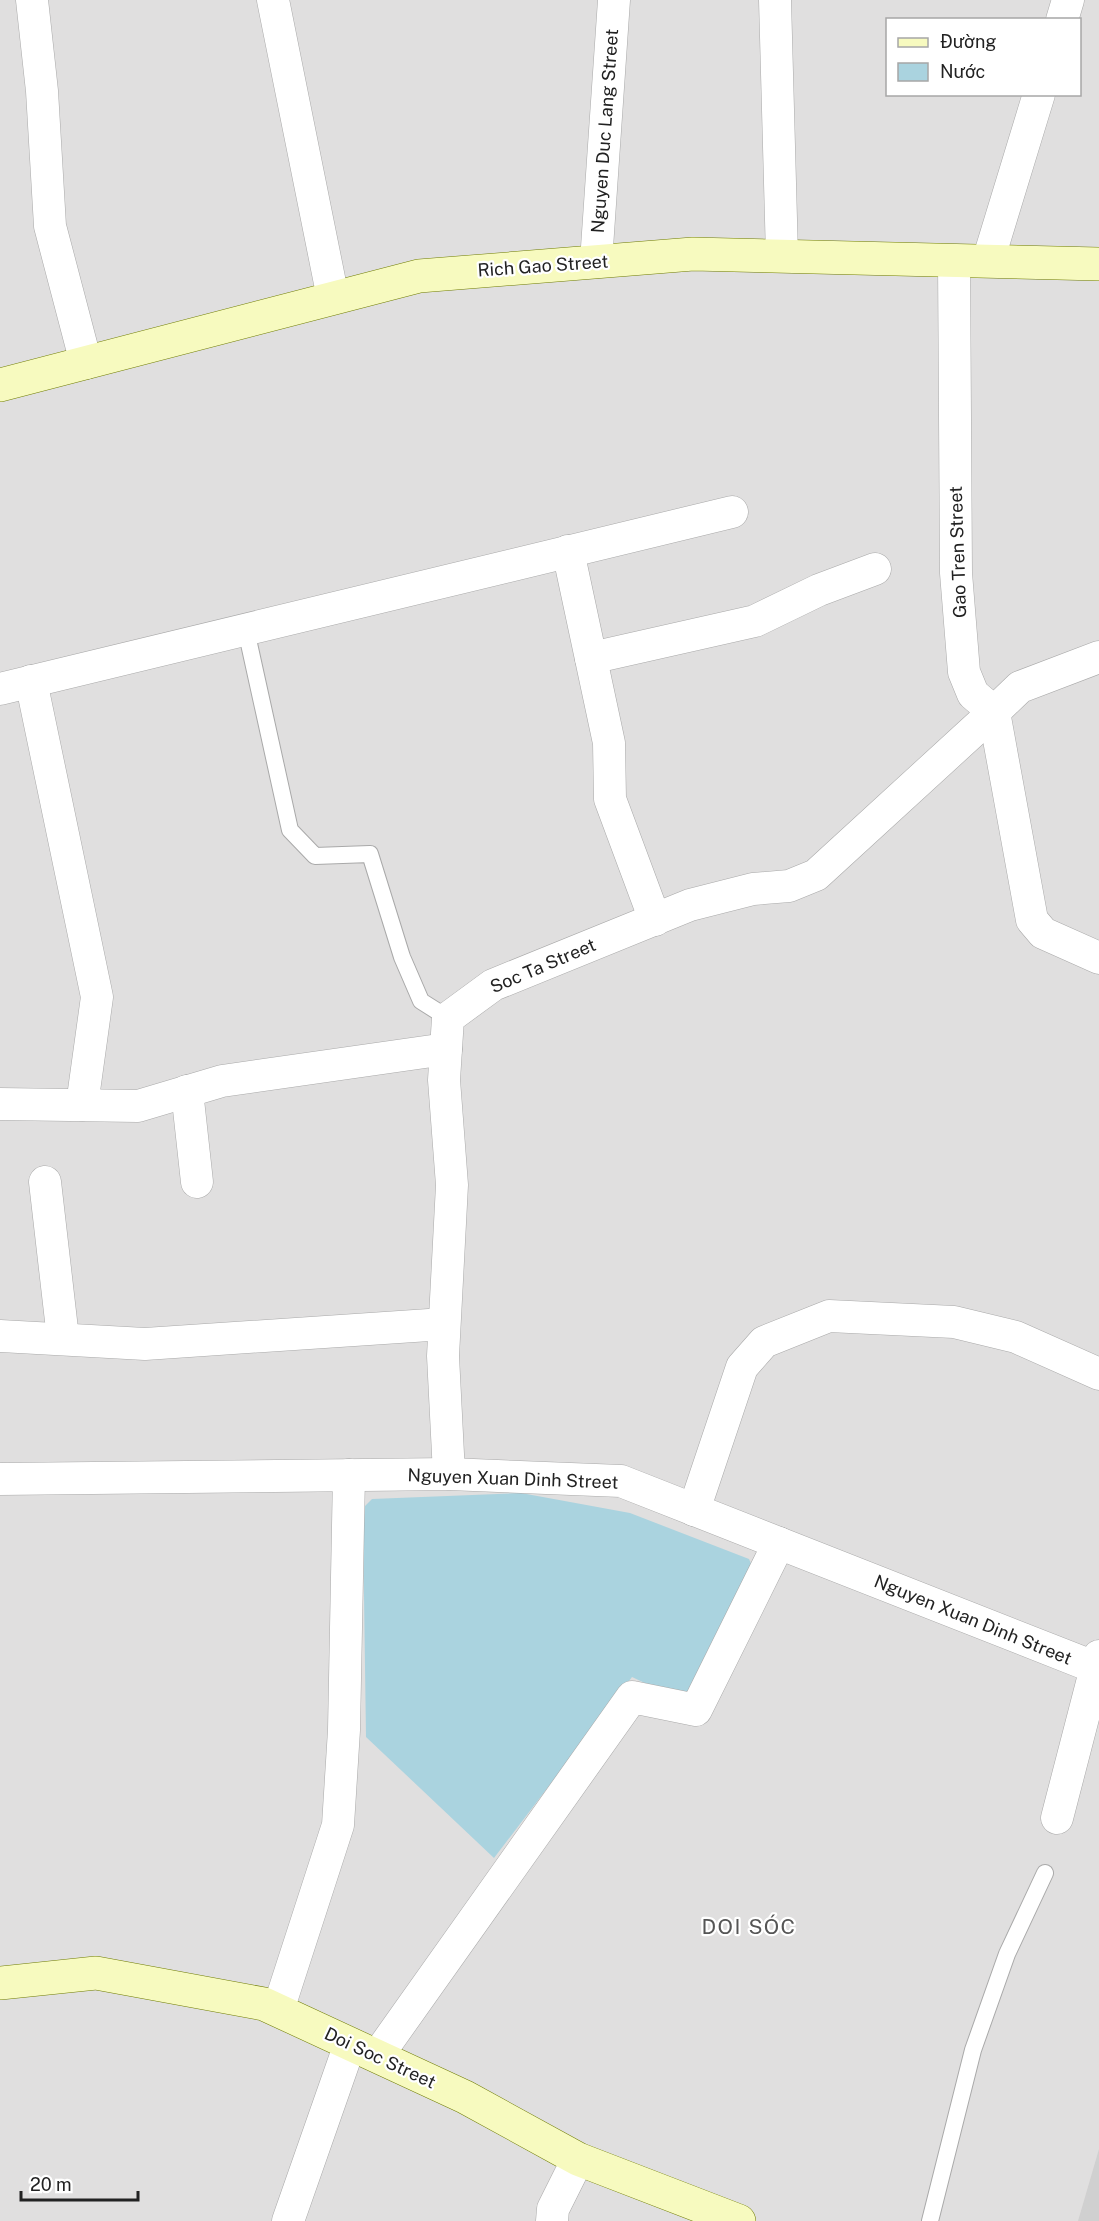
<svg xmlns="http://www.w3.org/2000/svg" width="1099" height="2221" viewBox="0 0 1099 2221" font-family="'Public Sans',sans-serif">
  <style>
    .residential { fill: #e0dfdf; fill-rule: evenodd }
    .religious { fill: #d0d0d0 }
    .water { fill: #aad3df }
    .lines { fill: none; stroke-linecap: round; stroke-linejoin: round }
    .lane-casing { stroke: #a9a9a9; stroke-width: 18 }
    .street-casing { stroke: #a9a9a9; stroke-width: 33 }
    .secondary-casing { stroke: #707d05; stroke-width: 34 }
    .lane { stroke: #fff; stroke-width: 16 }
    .street { stroke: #fff; stroke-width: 32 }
    .secondary { stroke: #f7fabf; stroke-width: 33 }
    .labels { text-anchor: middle; stroke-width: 4.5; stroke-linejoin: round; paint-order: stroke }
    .street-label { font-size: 18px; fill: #222; stroke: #fff }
    .quarter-label { font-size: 21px; letter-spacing: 1.5px; fill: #555; stroke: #fff }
  </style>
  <rect width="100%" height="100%" fill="#f2efe9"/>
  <path class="residential" d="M0,0H1099V2221H0ZM888,20H1080V94H888Z"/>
  <polygon class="religious" points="1099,2149 1099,2221 1078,2221"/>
  <polygon class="water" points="521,1493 630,1513 749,1559 755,1573 694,1691 681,1700 632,1677 494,1858 366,1737 363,1525 365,1506 372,1499"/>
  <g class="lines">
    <g class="lane-casing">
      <g id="lane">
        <polyline points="246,630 290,830 315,856 370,854 402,957 421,1001 448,1018"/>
        <polyline points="930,2221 973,2050 1007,1954 1045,1873"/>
      </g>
    </g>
    <g class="street-casing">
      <g id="street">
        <polyline points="32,0 42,91 50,226 86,363"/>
        <polyline points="273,0 333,298"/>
        <polyline points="775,0 782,256"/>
        <polyline points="1062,20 1068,0"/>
        <polyline points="954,261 956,573 964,672 973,694 994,712 1020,687 1099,657"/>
        <polyline points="988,261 1039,94"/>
        <polyline points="596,262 614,0"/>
        <polyline points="568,551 609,743 610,799 655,920"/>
        <polyline points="591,658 755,621 819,590 875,569"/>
        <polyline points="31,681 97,997 82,1105"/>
        <polyline points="0,689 732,512"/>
        <polyline points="994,712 1032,920 1043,933 1099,958"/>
        <polyline points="187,1091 197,1182"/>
        <polyline points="0,1104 138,1106 222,1081 446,1049"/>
        <polyline points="45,1182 63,1338"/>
        <polyline points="0,1336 145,1344 444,1324"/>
        <polyline points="449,1474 443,1356 452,1185 444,1080 448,1018 493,985 690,905 753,889 789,886 816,875 994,712"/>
        <polyline points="0,1479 449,1474 621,1481 1099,1669"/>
        <polyline points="694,1510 742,1367 764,1342 829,1316 954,1322 1016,1337 1099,1374"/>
        <polyline points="1057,1818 1099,1656"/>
        <polyline points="278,2010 338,1825 344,1730 349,1475"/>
        <polyline points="378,2055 632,1697 696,1710 779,1543"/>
        <polyline points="288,2221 350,2044"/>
        <polyline points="552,2221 553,2209 578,2159"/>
      </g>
    </g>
    <g class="secondary-casing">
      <g id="secondary">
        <polyline points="0,385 419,276 693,254 1099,264"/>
        <polyline points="0,1983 96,1973 264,2004 465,2097 578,2159 739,2221"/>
      </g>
    </g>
    <use href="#lane" class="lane"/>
    <use href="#street" class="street"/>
    <use href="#secondary" class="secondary"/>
  </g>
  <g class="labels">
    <g class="street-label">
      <text transform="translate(605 131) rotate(-86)" y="6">Nguyen Duc Lang Street</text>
      <text transform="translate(543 266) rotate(-4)" y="6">Rich Gao Street</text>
      <text transform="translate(958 552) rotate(-92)" y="6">Gao Tren Street</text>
      <text transform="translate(543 966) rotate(-23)" y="6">Soc Ta Street</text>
      <text transform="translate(513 1479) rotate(2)" y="6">Nguyen Xuan Dinh Street</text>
      <text transform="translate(973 1620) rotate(22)" y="6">Nguyen Xuan Dinh Street</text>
      <text transform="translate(380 2058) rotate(25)" y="6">Doi Soc Street</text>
    </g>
    <g class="quarter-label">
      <text x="749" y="1934">DOI SÓC</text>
    </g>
  </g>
  <rect x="886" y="18" width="195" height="78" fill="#ffffff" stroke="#a7a7a7" stroke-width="1.5"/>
  <rect x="898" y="38" width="30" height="9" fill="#f7fabf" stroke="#a7a7a7" stroke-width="1.5"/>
  <text x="940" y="48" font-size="18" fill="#222222">Đường</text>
  <rect x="898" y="63" width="30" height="18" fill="#aad3df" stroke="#a7a7a7" stroke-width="1.5"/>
  <text x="940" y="78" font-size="18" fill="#222222">Nước</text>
  <path d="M21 2191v9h117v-9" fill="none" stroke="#222222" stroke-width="3"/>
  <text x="30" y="2191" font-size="18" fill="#222222" stroke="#ffffff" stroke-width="4.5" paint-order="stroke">20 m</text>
</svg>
